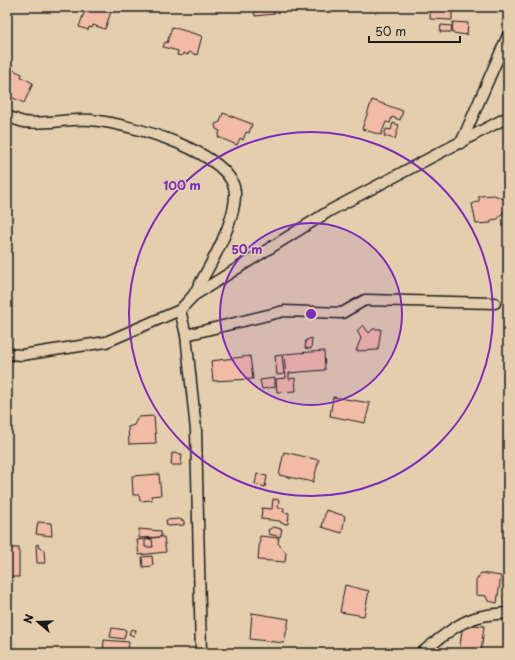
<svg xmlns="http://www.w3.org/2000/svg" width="515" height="660" viewBox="0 0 515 660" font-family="'Playpen Sans',sans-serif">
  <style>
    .building { fill: #f2bba6; stroke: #1c1c1c }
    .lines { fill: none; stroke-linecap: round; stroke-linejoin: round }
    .minor-casing { stroke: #1c1c1c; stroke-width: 13 }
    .minor { stroke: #e4cead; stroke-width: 10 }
    .ring { fill: none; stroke: #7b2cbf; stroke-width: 2 }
    .centre { fill: #7b2cbf; stroke: #e4cead; stroke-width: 2 }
    .ring-label { font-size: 12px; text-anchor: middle; font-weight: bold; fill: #7b2cbf; stroke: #e4cead; stroke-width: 3; stroke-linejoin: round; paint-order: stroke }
  </style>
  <rect width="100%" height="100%" fill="#e4cead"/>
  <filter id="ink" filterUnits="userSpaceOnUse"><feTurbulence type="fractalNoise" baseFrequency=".025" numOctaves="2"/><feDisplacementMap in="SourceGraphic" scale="8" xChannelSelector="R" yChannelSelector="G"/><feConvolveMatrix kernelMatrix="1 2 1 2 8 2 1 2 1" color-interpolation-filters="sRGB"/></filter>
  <g filter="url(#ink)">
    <g class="building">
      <polygon points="86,7 106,7 112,9 105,29 93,25 92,28 89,27 88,30 79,27"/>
      <polygon points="273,7 274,14 255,16 254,9"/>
      <polygon points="430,7 452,7 452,20 430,19"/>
      <polygon points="453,22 468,23 467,35 452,33"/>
      <polygon points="441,25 452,26 451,32 440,32"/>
      <polygon points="172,27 202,36 197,55 189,52 188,55 183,53 182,56 177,55 178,51 163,47 165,42 167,43"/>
      <polygon points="7,67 22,74 21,77 33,83 24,103 7,95"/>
      <polygon points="372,100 403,111 400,120 392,117 390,123 386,122 381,135 362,129"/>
      <polygon points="223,113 252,124 249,133 246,132 243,140 240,138 237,145 218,137 220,131 216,129 215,124 220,122"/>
      <polygon points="393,123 399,125 395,139 384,136 386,129 391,130"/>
      <polygon points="494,195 506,200 505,210 498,219 491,220 491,223 476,224 472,204 479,201 479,196"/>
      <polygon points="363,325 369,333 373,329 381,329 378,350 356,351 361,338 357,331"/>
      <polygon points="312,338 311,349 305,348 306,340"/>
      <polygon points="324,351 325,370 289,373 289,379 295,378 296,391 277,392 276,379 286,378 284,354"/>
      <polygon points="282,355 284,374 277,375 275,356"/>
      <polygon points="250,356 253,379 213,381 211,361"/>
      <polygon points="275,378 275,387 262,389 260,380"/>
      <polygon points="333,397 370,403 365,423 330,416"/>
      <polygon points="154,416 156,443 129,444 128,427 134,425 138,417"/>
      <polygon points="284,452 319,460 313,482 279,475"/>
      <polygon points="172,453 182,454 181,465 171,465"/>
      <polygon points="159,474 161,495 151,496 152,500 140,501 139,495 133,495 132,476"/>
      <polygon points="257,474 267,476 265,487 255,484"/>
      <polygon points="273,499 279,500 278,508 284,508 283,512 289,513 288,524 281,523 280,521 261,519 262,508 272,509"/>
      <polygon points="326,510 345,516 342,533 322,527"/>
      <polygon points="179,519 184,521 184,525 167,526 166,520"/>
      <polygon points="38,522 51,523 52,536 36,534"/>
      <polygon points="273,527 282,529 280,537 269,534 268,530"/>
      <polygon points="139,529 161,531 161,537 139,538"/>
      <polygon points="260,536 279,538 278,543 286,553 285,562 258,560"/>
      <polygon points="160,537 164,537 166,552 139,555 137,540"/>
      <polygon points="152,539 153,547 145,547 145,540"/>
      <polygon points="38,544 39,548 44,550 45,563 37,563 36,545"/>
      <rect x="7" y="548" width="12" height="29"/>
      <polygon points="152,556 153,566 143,567 142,557"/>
      <polygon points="481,573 501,576 497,603 488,601 486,596 476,595 476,581"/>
      <polygon points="345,585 369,591 364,616 340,612"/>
      <polygon points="252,613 289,619 284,643 250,639"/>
      <polygon points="463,624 484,626 481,653 459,651"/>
      <polygon points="112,628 126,630 124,639 110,637"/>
      <polygon points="131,629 136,630 134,636 129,634"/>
      <polygon points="104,640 129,642 128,653 103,653"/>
      <polygon points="339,649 359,653 338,653"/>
    </g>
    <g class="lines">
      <g class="minor-casing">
        <g id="minor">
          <path d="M7,116C12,118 19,121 24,122C46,125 69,118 91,120C125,123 238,152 235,196C234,226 208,269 193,296"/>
          <polyline points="461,143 508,35"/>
          <polyline points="180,310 186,335 196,430 201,653"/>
          <polyline points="186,335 284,311 342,313 365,300 495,303"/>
          <polyline points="7,354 22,355 106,342 180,310 193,296 331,210 508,117"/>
          <path d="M421,653C440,639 459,620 483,616C491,614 500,614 508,613"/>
        </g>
      </g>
      <use href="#minor" class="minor"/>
    </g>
  </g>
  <circle cx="311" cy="314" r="91" fill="#7b2cbf" fill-opacity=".12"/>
  <g class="ring">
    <circle cx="311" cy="314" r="91"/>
    <circle cx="311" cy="314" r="182"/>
  </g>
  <circle cx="311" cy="314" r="6" class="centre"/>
  <g class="ring-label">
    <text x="182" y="190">100 m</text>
    <text x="247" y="254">50 m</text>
  </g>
  <rect width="515" height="660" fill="none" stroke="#e4cead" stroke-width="24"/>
  <rect x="12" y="12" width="491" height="636" fill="none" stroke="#1c1c1c" stroke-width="1.5" filter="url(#ink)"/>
  <g transform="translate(38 622) rotate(289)" stroke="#e4cead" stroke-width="3" paint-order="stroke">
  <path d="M0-3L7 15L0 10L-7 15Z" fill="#1c1c1c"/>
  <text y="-6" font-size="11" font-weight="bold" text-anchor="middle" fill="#1c1c1c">N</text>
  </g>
  <path d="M369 36v6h91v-6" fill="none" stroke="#1c1c1c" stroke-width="2"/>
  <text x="375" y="36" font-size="12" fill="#1c1c1c" stroke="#e4cead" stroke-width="3" paint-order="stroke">50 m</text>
</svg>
